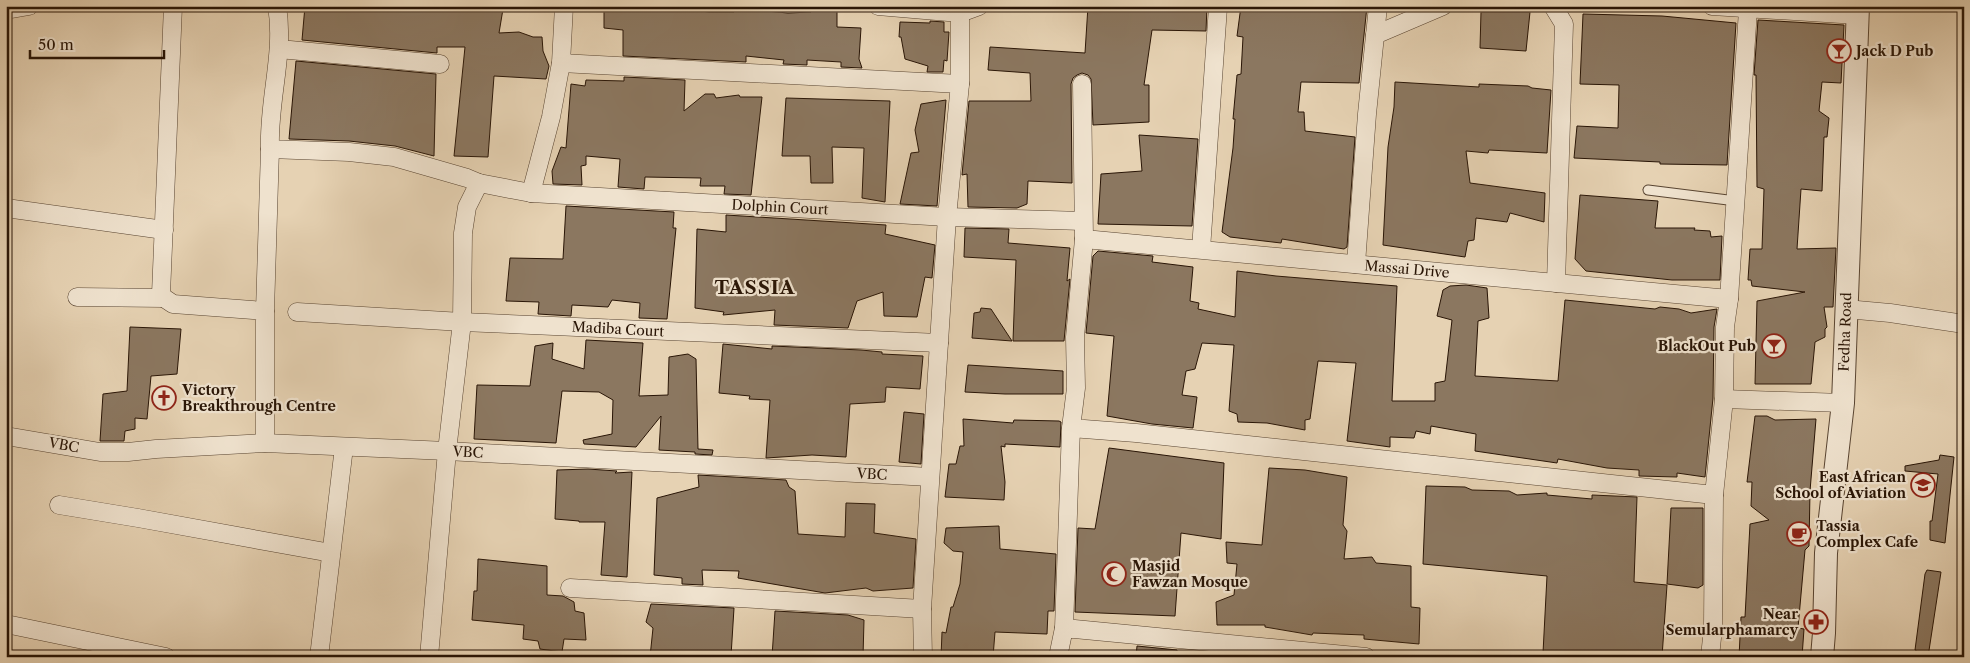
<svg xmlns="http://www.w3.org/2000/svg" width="1970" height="663" viewBox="0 0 1970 663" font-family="'Libre Caslon Text',serif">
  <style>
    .building { fill: #8b7760; stroke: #291506 }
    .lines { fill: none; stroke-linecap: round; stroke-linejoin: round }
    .service-casing { stroke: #584431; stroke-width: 11 }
    .minor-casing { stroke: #584431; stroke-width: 19 }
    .tertiary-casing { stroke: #584431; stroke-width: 24 }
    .service { stroke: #efe2ce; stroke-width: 9 }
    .minor { stroke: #efe2ce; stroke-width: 18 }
    .tertiary { stroke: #efe2ce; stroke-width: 22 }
    .labels { text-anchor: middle; stroke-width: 4.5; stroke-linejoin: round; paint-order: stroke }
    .poi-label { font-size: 14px; font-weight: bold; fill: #291506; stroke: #efe2ce; text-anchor: start }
    .street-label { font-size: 14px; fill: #291506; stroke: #efe2ce }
    .district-label { font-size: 19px; font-weight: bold; letter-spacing: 1px; fill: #291506; stroke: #efe2ce }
  </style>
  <rect width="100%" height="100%" fill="#e6d2b3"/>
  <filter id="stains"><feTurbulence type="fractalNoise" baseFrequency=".004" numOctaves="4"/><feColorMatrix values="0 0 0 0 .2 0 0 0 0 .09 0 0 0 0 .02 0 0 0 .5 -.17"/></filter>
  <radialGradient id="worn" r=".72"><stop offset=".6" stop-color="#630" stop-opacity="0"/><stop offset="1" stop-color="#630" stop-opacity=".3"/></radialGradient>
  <g class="building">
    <polygon points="305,6 495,6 503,9 499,33 519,32 533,37 542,37 543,51 549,66 546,79 494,76 488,157 454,156 465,47 437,47 437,53 302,40"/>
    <polygon points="604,6 678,6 678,8 709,12 734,12 734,8 788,13 811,12 811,6 837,7 837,27 861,28 859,59 862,68 841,67 841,62 807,60 807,65 783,64 784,60 746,56 746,62 623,56 623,30 604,28"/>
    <polygon points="1088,6 1207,6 1206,31 1152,30 1144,85 1149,85 1149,122 1093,125 1091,79 1088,75 1082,73 1077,75 1073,78 1071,84 1072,183 1028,181 1027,204 1017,208 968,207 967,174 962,175 969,101 1031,101 1030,73 988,70 990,47 1085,53"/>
    <polygon points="1241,6 1367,6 1359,83 1301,82 1298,112 1304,112 1305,131 1355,137 1347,247 1344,249 1282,239 1281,243 1230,237 1222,232 1233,148 1235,119 1233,119 1237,75 1241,74 1243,37 1237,36"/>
    <polygon points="1481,12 1530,12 1526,51 1480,48"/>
    <polygon points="1583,14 1662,16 1736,23 1727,165 1660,164 1660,162 1574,158 1577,126 1618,128 1619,85 1580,84"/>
    <polygon points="1758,20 1844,25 1841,83 1822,82 1819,111 1829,118 1827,137 1824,137 1822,191 1801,189 1797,249 1836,248 1833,307 1824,307 1827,327 1825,329 1825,337 1815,342 1811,384 1755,384 1757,301 1805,292 1752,286 1751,280 1748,280 1750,249 1762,249 1764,189 1757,187 1756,75 1754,75"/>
    <polygon points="930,21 944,22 944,32 949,32 947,61 944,60 943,72 927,72 928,66 905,59 901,37 899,37 900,22 930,23"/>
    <polygon points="296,61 436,74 434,156 395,146 349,141 289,139"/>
    <polygon points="624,77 685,80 684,111 705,94 714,94 716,98 739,95 740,97 762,97 751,195 724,194 725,186 700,186 701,178 645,177 644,189 618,187 620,159 586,156 586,165 581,166 582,185 553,184 552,171 561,147 566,148 571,84 585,86 586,80 624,81"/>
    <polygon points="1395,82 1479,87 1479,84 1528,86 1532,88 1551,90 1547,153 1489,150 1488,153 1466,151 1470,183 1545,193 1544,222 1510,213 1507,222 1476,218 1474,240 1468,241 1465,257 1383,245 1388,147 1394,107"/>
    <polygon points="786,98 890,101 885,202 862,198 864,148 832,147 833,183 811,183 810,156 782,156"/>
    <polygon points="946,100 937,206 900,204 911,153 919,152 915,130 921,104"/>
    <polygon points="1139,135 1198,139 1192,226 1098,224 1101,174 1142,171"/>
    <polygon points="1580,195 1658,201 1655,228 1695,228 1694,230 1710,231 1711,237 1722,236 1720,280 1672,280 1586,271 1575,259"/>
    <polygon points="566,206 674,212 673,228 676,228 667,319 639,318 640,303 612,300 608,307 572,305 571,316 538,314 539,302 506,301 510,258 563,259"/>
    <polygon points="726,215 886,225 885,234 935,245 932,278 925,277 917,317 884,316 883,292 857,301 848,328 774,325 775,310 723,315 724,312 695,308 697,229 726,232"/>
    <polygon points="965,228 1009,229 1008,243 1070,248 1067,281 1070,279 1064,341 1013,341 1016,260 964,257"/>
    <polygon points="1098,251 1153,256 1152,262 1193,267 1190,301 1199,303 1198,309 1235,317 1237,271 1276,276 1397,286 1392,401 1435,401 1435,383 1445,381 1452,320 1437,316 1443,290 1450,286 1466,285 1487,288 1489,318 1478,321 1475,376 1558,381 1565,300 1655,309 1660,307 1679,309 1691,313 1717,309 1714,327 1713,398 1705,477 1677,473 1677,477 1639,476 1639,470 1607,468 1558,459 1557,463 1475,451 1476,434 1431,426 1430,434 1416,431 1414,438 1390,437 1390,447 1347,441 1356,363 1318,361 1310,419 1305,420 1305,430 1267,423 1238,422 1237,414 1229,411 1234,345 1202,343 1195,369 1186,371 1182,395 1197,397 1193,428 1152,424 1107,416 1114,336 1086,333 1093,256"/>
    <polygon points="981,308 991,309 1012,341 972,338 974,313 980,312"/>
    <polygon points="130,327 181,329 177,374 151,376 147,419 135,418 135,429 125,431 124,441 100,441 103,394 127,391"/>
    <polygon points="586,340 643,343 639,396 668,395 669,357 688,354 696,359 698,449 713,450 712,455 695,454 695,452 659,450 661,416 636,447 584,444 583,440 612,434 613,400 599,392 562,391 556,443 474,439 477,385 530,386 535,346 553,343 552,359 584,369"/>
    <polygon points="723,344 772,349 772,346 861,350 882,352 882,354 923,356 920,389 886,387 885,402 850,404 846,457 812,455 766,458 770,400 749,399 750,396 719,393"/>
    <polygon points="968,365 1063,371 1063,394 1005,394 965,392"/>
    <polygon points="904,412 924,414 921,464 899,462"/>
    <polygon points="1755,416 1767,416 1775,420 1816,419 1810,491 1809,546 1805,550 1798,628 1804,629 1802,657 1739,657 1741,617 1745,617 1750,524 1769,520 1751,506 1752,482 1747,482"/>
    <polygon points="963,419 1013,423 1014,420 1059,421 1061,422 1060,447 1005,444 1005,447 1001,446 1005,482 1004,500 945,497 949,464 956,464 960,446 964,446"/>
    <polygon points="1109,448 1224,463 1221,539 1181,533 1175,616 1075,612 1078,528 1095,529"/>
    <polygon points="1940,455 1954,457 1945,543 1930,540 1930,521 1932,521 1938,474 1905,471 1905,466 1939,460"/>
    <polygon points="1269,468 1305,470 1347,477 1343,525 1347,531 1344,559 1372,557 1376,563 1411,566 1411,607 1420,608 1419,644 1364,639 1364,635 1313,633 1312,635 1265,627 1265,625 1217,625 1216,602 1234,595 1237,564 1227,563 1226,542 1262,545"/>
    <polygon points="588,469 617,471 615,473 632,472 627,577 601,575 605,522 579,522 579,521 555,519 557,470"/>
    <polygon points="698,475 786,480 789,487 795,491 798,534 845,537 846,503 875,504 874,533 916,539 913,588 873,591 866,588 825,593 738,578 739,571 702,570 703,585 682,584 682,578 654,575 657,498 699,487"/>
    <polygon points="1426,486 1465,487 1472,490 1509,491 1517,495 1547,493 1547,495 1592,499 1592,495 1637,497 1634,582 1667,585 1662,657 1543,653 1547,576 1423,564"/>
    <polygon points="1671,508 1703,508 1703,585 1698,588 1667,584"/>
    <polygon points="999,526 1000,549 1056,554 1054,611 1048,611 1047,634 995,632 993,657 941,657 942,632 946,633 951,607 953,607 960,584 963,552 953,551 944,543 946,528"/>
    <polygon points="478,559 547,566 547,595 563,596 574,602 575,611 584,613 586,640 564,639 562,652 540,649 538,641 523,639 524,625 472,620 474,591 477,591"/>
    <polygon points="1927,570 1941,572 1928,657 1915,657 1916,650 1915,650 1925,574"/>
    <polygon points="651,604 734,608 731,656 650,657 653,628 646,622"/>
    <polygon points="775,611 848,615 864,620 863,657 772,657"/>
    <polygon points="1137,646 1177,650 1177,657 1136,657"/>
  </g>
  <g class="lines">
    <g class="service-casing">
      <polyline id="service" points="1648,190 1736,201"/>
    </g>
    <g class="minor-casing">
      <g id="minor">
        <polyline points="173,6 161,294 164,298 173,304 265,311 265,443"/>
        <path d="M277,6C285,53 268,101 270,149L349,152L394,157L467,178L479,183L531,193L947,217L1083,221"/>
        <polyline points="878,6 960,13 979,6"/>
        <polyline points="1553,6 1564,24 1556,283"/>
        <polyline points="1712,6 1857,15"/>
        <polyline points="6,10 29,6"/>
        <polyline points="1375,35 1443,6"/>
        <polyline points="279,49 440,64"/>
        <polyline points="561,63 960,84"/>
        <polyline points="1082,84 1084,239 1075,337 1076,388 1071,428 1136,433 1714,495"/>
        <polyline points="531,193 551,117 561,63 564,6"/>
        <polyline points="6,208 164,230"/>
        <polyline points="1084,239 1729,299"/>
        <polyline points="1201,249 1218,7"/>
        <polyline points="1356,264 1367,114 1378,6"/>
        <polyline points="77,297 164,298"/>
        <polyline points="1846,309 1890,313 1964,324"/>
        <polyline points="265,311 270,149"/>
        <polyline points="297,312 462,322 939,343"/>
        <polyline points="1724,399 1843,403"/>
        <polyline points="6,436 100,452 128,452 156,449 265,443 447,451 930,477"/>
        <polyline points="59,505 138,518 331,553"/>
        <polyline points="570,588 922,609"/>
        <polyline points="6,624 166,657"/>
        <polyline points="1064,628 1071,428"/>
        <polyline points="319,657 344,447"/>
        <polyline points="429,657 447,451 462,322 463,233 467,207 479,183"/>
        <polyline points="923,657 922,609 947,217 960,84 960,13"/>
        <polyline points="1058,657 1064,628 1366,657"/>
        <polyline points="1710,657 1713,628 1714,495 1724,399 1725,327 1729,299 1748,10"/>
      </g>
    </g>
    <g class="tertiary-casing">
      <polyline id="tertiary" points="1822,657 1824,633 1826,553 1843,403 1858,6"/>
    </g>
    <use href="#service" class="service"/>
    <use href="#minor" class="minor"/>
    <use href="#tertiary" class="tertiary"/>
  </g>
  <defs>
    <g id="bar-ring" transform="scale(1.25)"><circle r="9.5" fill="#efe2ce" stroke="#8f2418" stroke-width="1.5"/><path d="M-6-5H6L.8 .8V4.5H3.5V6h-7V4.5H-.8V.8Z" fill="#8f2418"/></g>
    <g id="church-ring" transform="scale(1.25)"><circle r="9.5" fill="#efe2ce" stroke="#8f2418" stroke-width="1.5"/><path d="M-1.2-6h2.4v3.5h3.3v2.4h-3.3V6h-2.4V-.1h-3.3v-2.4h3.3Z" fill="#8f2418"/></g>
    <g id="university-ring" transform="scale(1.25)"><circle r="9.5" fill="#efe2ce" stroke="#8f2418" stroke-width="1.5"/><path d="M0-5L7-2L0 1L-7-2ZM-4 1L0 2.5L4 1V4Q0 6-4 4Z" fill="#8f2418"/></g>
    <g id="cafe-ring" transform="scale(1.25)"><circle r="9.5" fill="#efe2ce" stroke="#8f2418" stroke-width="1.5"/><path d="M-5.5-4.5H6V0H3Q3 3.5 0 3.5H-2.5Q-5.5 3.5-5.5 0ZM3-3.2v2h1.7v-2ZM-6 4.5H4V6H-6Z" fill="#8f2418"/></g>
    <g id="mosque-ring" transform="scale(1.25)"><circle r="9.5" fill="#efe2ce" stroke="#8f2418" stroke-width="1.5"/><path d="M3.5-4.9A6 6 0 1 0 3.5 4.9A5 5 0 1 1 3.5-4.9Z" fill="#8f2418"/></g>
    <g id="pharmacy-ring" transform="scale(1.25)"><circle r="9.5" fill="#efe2ce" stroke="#8f2418" stroke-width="1.5"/><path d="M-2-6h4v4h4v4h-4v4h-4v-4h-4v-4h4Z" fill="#8f2418"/></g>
  </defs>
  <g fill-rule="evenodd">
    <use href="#bar-ring" x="1839" y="51"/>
    <use href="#bar-ring" x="1774" y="346"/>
    <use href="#church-ring" x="164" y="398"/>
    <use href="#university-ring" x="1923" y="485"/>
    <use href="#cafe-ring" x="1799" y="534"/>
    <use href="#mosque-ring" x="1114" y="574"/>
    <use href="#pharmacy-ring" x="1816" y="622"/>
  </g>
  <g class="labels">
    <g class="poi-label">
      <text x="1856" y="56">Jack D Pub</text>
      <text x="1756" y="351" text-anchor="end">BlackOut Pub</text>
      <text x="182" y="395">Victory<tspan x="182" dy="16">Breakthrough Centre</tspan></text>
      <text x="1906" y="482" text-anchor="end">East African<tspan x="1906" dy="16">School of Aviation</tspan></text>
      <text x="1816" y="531">Tassia<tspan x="1816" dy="16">Complex Cafe</tspan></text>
      <text x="1132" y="571">Masjid<tspan x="1132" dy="16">Fawzan Mosque</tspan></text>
      <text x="1798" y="619" text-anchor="end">Near<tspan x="1798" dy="16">Semularphamarcy</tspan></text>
    </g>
    <g class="street-label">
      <text transform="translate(780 207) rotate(3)" y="5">Dolphin Court</text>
      <text transform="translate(1407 269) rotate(5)" y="5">Massai Drive</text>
      <text transform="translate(618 329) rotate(3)" y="5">Madiba Court</text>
      <text transform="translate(1845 332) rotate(-88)" y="5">Fedha Road</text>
      <text transform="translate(64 445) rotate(10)" y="5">VBC</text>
      <text transform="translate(468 452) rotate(3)" y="5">VBC</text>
      <text transform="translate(872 474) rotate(3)" y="5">VBC</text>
    </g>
    <g class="district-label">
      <text x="755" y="294">TASSIA</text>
    </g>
  </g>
  <rect width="1970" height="663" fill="none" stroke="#e6d2b3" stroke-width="25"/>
  <rect x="8" y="8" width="1955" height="648" fill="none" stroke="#291506" stroke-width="2.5"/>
  <rect x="12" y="12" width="1945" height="638" fill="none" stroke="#291506"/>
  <path d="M30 50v8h134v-8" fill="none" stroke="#291506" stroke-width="2.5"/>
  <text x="38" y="50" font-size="15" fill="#291506" stroke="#efe2ce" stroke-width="4" paint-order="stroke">50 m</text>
  <rect width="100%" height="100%" filter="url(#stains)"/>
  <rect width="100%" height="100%" fill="url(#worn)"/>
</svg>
